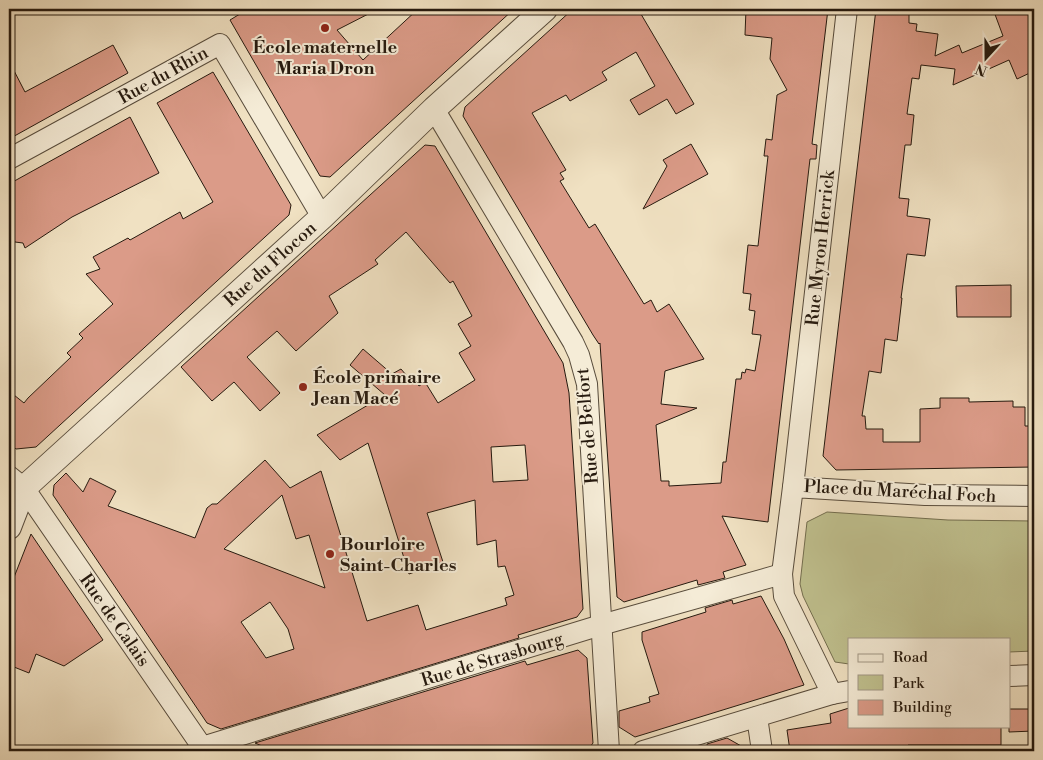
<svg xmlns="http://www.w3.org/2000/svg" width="1043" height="760" viewBox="0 0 1043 760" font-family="'Libre Bodoni',serif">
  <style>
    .green { fill: #c0c18f; stroke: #736e4f }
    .building { fill: #db9b88; stroke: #261a0f; fill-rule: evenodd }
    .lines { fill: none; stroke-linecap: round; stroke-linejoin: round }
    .minor-casing { stroke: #584c3c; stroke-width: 22 }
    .tertiary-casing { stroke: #584c3c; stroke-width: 26 }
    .minor { stroke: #f5ecd7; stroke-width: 20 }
    .tertiary { stroke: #f5ecd7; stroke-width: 24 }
    .poi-dot { fill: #8f2418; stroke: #f5ecd7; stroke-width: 2 }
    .labels { text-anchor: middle; stroke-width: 4; stroke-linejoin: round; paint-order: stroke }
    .poi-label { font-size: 18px; font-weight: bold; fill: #261a0f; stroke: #f5ecd7; text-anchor: start }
    .street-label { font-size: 18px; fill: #261a0f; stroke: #f5ecd7 }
  </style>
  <rect width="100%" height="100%" fill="#f0e1c2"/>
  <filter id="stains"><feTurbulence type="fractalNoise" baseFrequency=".004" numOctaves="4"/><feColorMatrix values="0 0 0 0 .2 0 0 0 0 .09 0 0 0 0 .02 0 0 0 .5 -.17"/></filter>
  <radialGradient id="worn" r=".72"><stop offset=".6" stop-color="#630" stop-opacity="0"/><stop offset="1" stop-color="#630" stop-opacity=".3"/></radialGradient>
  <polygon class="green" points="827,512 948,520 1034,521 1034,651 1009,652 1009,639 849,639 849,664 835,662 803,596 800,584 807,522"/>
  <g class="building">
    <polygon points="248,9 378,9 337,30 363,60 418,9 514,9 330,177 320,176 230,20"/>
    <polygon points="573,9 638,9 694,104 676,114 667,99 639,115 630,100 655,86 636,52 602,72 607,80 570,101 566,95 532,113 566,170 560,173 564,179 560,181 589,228 595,224 644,304 651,300 657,312 669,304 704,359 665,371 661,404 697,408 656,425 661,481 669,481 669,486 721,483 723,462 726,462 736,379 741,379 742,372 745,373 746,369 755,371 761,335 752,334 755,311 749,310 751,294 743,293 748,245 758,246 768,156 764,156 766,139 772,140 777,95 787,90 770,59 772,38 745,35 746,9 828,9 812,144 817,145 816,159 810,159 768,522 722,516 746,565 723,572 725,578 698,585 697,580 624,602 617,597 600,343 599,344 593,335 463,116 465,107"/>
    <polygon points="876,9 909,9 909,23 917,24 916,31 938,34 935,56 959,45 962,53 1003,36 993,9 1034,9 1034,71 1017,79 1009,60 953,85 955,69 921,65 919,79 912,78 907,114 914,115 911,145 905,145 899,198 909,199 907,216 930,219 925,256 907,254 901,298 902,298 897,341 885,339 881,373 869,371 862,416 865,416 866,429 883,429 883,442 920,442 920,409 940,408 940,398 969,398 969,402 1013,401 1013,407 1025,407 1025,426 1034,426 1034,467 836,470 823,456"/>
    <polygon points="113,45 128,73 9,139 9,61 25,92"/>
    <polygon points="213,72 291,205 289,215 36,447 16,449 9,443 9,391 24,403 28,398 71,357 67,353 83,338 79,334 113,304 86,274 100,269 93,257 128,238 130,240 180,212 183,219 213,202 157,103"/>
    <polygon points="130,117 159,173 72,217 25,248 23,243 15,242 9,232 9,184"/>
    <polygon points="691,144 708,174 643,209 667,166 663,160"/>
    <path d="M425,145L435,146L563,363L569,393L583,609L577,617L518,635L519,638L221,729L207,723L53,495L54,485L66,473L83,492L90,478L116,491L108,506L195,538L207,508L212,504H217L265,460L290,488L321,471L367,621L418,605L426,630L507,605L505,598L514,595L505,566L498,567L496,540L477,545L475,500L427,513L443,562L409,574L368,443L340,460L317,435L385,395L350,365L363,349L392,374L401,369L412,382L415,380L419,386L425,382L438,403L475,380L459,353L471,346L458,324L472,316L453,281L450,283L406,232L375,260L378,264L329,296L338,313L296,351L277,331L247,357L280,393L260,411L234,382L212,401L181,367ZM525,445L528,480L493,482L491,447ZM282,495L296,539L309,535L325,588L224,549ZM270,602L288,629L294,649L266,658L241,622Z"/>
    <polygon points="1011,285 1011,317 957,317 956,286"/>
    <polygon points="31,534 103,640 64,666 36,654 29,673 9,665 9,590"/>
    <polygon points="761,596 784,639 804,685 635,737 619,727 619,711 650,702 649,697 659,694 642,640 642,632 706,612 705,608 732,600 733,604"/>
    <polygon points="578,650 587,658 593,743 587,751 274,751 255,743 525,661 527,665"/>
    <polygon points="849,708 849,726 1001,726 1001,745 908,745 909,751 790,751 787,730 831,723 830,714"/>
    <polygon points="1009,709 1034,709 1034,731 1009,732"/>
    <polygon points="727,738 750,751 708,751 707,744"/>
  </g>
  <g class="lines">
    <g class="minor-casing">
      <g id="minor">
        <polyline points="434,109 573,342 579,355 587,384 609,751"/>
        <polyline points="9,159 220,44 322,217"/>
        <polyline points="9,476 24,488 205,751"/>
        <polyline points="793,487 847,9"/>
        <polyline points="1009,676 1034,675"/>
        <polyline points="832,694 784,596 782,574 793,487 925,495 1034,496"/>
        <polyline points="757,717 762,751"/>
        <polyline points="202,747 601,625 782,574"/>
        <polyline points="643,751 832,694 849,691"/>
      </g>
    </g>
    <g class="tertiary-casing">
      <polyline id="tertiary" points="9,527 24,488 322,217 434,109 545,9"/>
    </g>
    <use href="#minor" class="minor"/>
    <use href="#tertiary" class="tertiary"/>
  </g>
  <g class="poi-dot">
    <circle cx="325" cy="28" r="5"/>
    <circle cx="303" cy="387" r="5"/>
    <circle cx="330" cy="554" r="5"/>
  </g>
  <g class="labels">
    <g class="poi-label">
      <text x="325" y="53" text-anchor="middle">École maternelle<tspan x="325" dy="21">Maria Dron</tspan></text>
      <text x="313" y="383">École primaire<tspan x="313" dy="21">Jean Macé</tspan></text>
      <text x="340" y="550">Bourloire<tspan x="340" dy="21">Saint-Charles</tspan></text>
    </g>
    <g class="street-label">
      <text transform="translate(163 75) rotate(-29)" y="6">Rue du Rhin</text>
      <text transform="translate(820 248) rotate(-84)" y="6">Rue Myron Herrick</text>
      <text transform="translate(270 264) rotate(-42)" y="6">Rue du Flocon</text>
      <text transform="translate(587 426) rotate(-95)" y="6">Rue de Belfort</text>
      <text transform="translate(900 491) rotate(3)" y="6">Place du Maréchal Foch</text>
      <text transform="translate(115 620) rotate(55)" y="6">Rue de Calais</text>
      <text transform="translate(492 659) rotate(-17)" y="6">Rue de Strasbourg</text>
    </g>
  </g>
  <rect width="1043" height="760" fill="none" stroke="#f0e1c2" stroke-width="30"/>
  <rect x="10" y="10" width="1023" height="740" fill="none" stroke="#261a0f" stroke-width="2.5"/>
  <rect x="15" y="15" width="1013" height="730" fill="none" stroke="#261a0f"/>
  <rect x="848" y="638" width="162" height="90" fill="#f5ecd7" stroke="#a29887"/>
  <rect x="858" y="654" width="25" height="8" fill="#f5ecd7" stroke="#a29887"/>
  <text x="893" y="662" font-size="15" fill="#261a0f">Road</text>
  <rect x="858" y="675" width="25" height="15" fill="#c0c18f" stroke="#a29887"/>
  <text x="893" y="688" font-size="15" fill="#261a0f">Park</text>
  <rect x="858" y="700" width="25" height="15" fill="#db9b88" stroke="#a29887"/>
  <text x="893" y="712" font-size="15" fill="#261a0f">Building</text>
  <g transform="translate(986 58) rotate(201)" stroke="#f5ecd7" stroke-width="4" paint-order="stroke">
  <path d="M0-4L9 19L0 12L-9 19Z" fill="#261a0f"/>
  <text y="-8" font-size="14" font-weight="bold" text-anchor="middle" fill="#261a0f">N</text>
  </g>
  <rect width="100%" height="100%" filter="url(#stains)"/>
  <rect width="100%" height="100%" fill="url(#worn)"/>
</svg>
